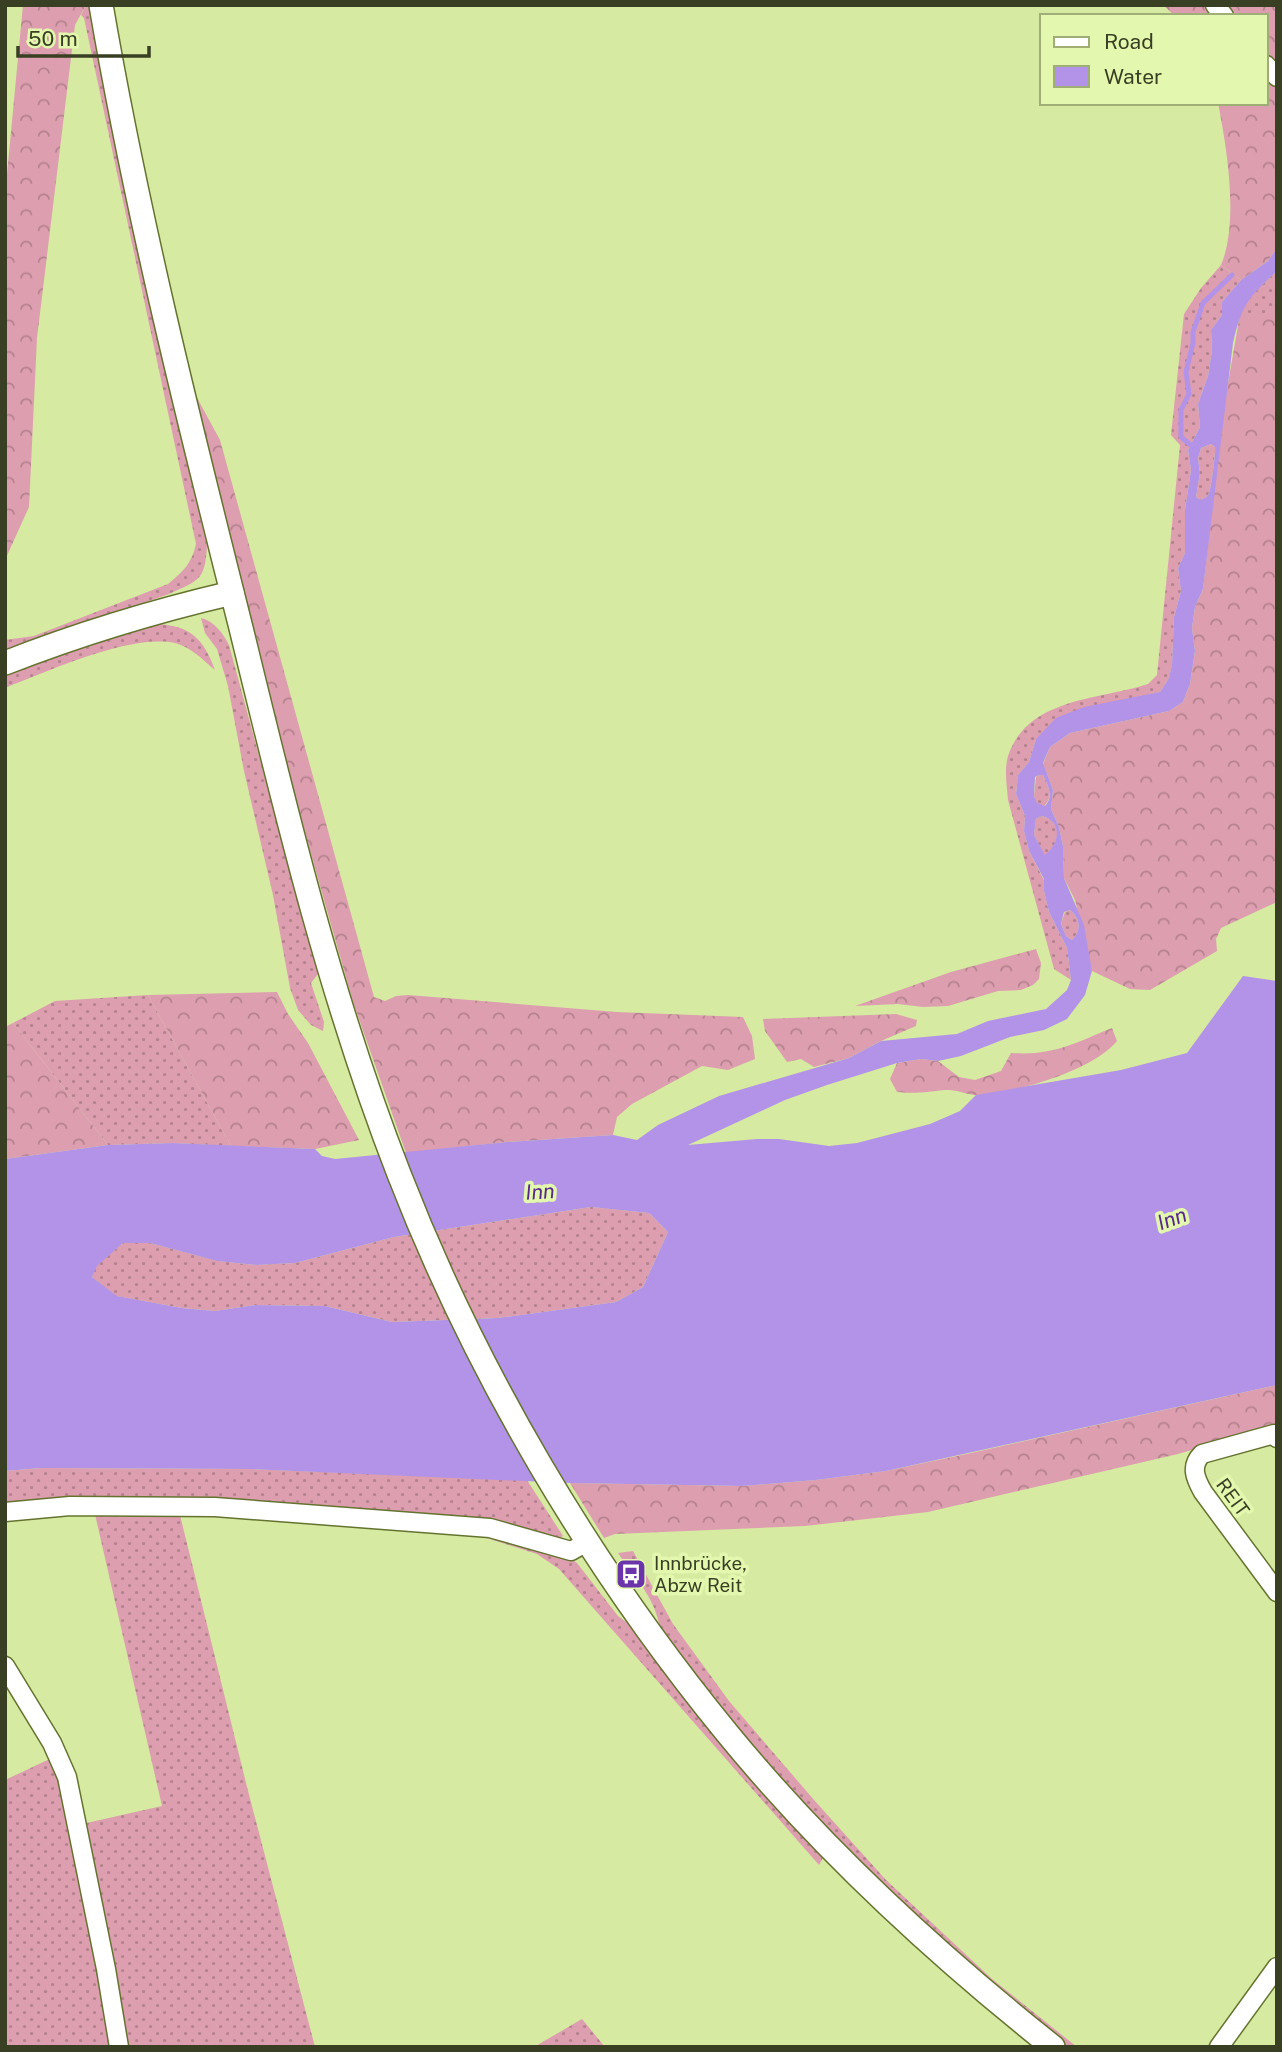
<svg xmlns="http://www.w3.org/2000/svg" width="1282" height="2052" viewBox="0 0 1282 2052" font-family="'Public Sans',sans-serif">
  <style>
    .grass { fill: url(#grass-dots) }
    .forest { fill: url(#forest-crowns) }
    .water { fill: #b393e7; fill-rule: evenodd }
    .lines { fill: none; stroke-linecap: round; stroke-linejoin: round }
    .stream { stroke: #b393e7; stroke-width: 5 }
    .minor-casing { stroke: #64742f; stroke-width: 21 }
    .tertiary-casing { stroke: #64742f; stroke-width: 26 }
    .minor { stroke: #fff; stroke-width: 18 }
    .tertiary { stroke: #fff; stroke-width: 23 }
    .labels { text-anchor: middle; stroke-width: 7; stroke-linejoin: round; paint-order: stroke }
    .street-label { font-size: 19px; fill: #383f22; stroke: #e3f7ae }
    .poi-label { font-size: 19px; fill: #383f22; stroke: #e3f7ae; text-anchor: start }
    .water-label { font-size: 21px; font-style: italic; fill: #56298a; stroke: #e3f7ae }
  </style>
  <defs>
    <pattern id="grass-dots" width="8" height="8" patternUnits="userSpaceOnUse" patternTransform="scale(1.75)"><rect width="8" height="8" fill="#dd9eaf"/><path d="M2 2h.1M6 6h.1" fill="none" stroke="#b4828e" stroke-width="1.8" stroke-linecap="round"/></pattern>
    <pattern id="forest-crowns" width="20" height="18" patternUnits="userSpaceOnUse" patternTransform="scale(1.75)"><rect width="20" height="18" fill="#dd9eaf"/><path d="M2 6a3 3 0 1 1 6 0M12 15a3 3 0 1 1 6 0" fill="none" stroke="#b4828e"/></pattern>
  </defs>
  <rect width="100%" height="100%" fill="#d6eaa2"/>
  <g class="grass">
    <path d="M86,5H91L168,386L207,545C205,580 200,580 169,594L5,652V640L34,636L168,584C183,572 192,563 196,544L84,18L81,15Z"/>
    <path d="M1221,265L1241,280L1222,302V315L1211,330L1212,350L1208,376L1198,404L1200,427L1188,450L1191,470L1185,510V553L1178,568L1181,591L1174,617L1172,665L1169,678L1160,692L1127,700L1036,739L1029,762L1018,775L1016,794L1025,816L1024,831L1029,851L1044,880V891L1049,912L1067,948L1071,980L1054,969L1008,800C1007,786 1004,770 1008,756C1028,697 1100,700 1148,684L1157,675L1180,445L1171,435L1184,314L1201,288Z"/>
    <polygon points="1277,271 1277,314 1240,314 1250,296"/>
    <path d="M1211,444L1215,447C1216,452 1211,489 1209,493C1207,498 1206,497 1201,500L1196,497L1200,473L1198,458L1201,448Z"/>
    <path d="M201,618C214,621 223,633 229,645L318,974L311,983L324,1022L323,1031L311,1025L298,1010L290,988L273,895L244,771L228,686L217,649L205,633Z"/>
    <path d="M155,624C190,625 204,639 215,670C203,660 191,647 175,643C129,634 49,671 5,688V671Z"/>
    <path d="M1039,775H1043C1048,785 1054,797 1044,806L1037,804L1034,796L1036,777Z"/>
    <path d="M1041,816C1065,821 1059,844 1045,856L1034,835L1036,819Z"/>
    <path d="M1070,910C1080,918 1082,931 1072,940L1066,936L1061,924L1065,912Z"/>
    <polygon points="148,995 231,1146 173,1143 108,1145 13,1023 55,1001"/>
    <polygon points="591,1207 649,1213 668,1232 643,1287 616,1302 498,1318 392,1322 325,1306 255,1305 215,1311 182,1308 116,1296 92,1277 96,1266 123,1243 150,1243 218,1261 256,1265 295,1263 394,1237"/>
    <polygon points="41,1468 247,1469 527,1480 563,1536 558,1539 483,1522 5,1507 5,1471"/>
    <polygon points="94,1510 179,1511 247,1787 315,2047 124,2047 82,1824 162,1806"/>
    <polygon points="465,1531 557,1549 577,1563 618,1616 637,1630 824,1856 819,1865 559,1569 537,1554"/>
    <path d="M633,1551L673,1624L729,1701L814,1800L886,1880L992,1979L1077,2047H1066L968,1965L876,1880L791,1791L724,1714L660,1629C656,1599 635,1577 618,1553Z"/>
    <polygon points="54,1757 114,2047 5,2047 5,1780"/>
    <polygon points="582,2019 605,2047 534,2047"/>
  </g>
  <g class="forest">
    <polygon points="23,5 86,5 75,25 37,338 29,507 5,560 5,195"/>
    <path d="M1163,5H1277V248L1268,261L1241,280L1221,265C1239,223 1227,148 1218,103H1266V16H1175Z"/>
    <polygon points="1240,314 1277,314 1277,902 1221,928 1216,939 1217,951 1150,990 1130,989 1092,971 1075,900 1064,878 1063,846 1059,827 1051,809 1053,790 1043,764 1050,747 1070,733 1169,711 1183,702 1190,684 1195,651 1192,628 1195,607 1203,589 1223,412"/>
    <polygon points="196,396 220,440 374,997 385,1001 396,996 408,995 617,1012 743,1017 752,1036 755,1059 728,1070 702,1066 632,1104 617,1117 613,1135 507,1142 406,1153 353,1002 288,773 223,514"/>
    <polygon points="1036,949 1041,963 1039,979 1033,985 1021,990 998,991 948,1006 923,1007 898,1004 855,1006 951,972"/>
    <polygon points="277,992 288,1014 308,1043 359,1140 315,1149 231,1146 148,995"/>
    <polygon points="896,1014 917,1020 916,1026 881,1041 849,1058 814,1067 801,1059 787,1062 765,1031 763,1019"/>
    <polygon points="13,1023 108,1145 5,1159 5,1027"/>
    <path d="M1112,1028L1117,1041C1092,1071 1016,1093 977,1095C967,1095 956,1089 945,1090C925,1092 918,1094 897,1092L890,1079L897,1063L921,1059L938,1061L959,1077L975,1080L1001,1071L1011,1053C1053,1056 1075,1043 1112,1028Z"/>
    <polygon points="1277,1385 1277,1425 1178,1454 928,1512 805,1526 615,1534 604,1538 570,1483 742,1486 816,1480 886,1471 971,1453"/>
  </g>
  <path class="water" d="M1277,248V271C1248,298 1242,304 1233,343L1203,589L1195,607L1192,628L1195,651L1190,684L1183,702L1169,711L1070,733L1050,747L1043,763L1053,790L1051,809L1059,827L1063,846L1064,878L1084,925L1092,971L1085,995L1067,1019L1044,1030L1010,1037L961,1056L938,1061L921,1059L897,1063L827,1085L785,1100L688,1145L757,1139H779L829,1146L857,1143L930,1124L960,1111L976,1095L1121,1070L1187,1053L1243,976L1277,981V1385L886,1471L816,1480L742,1486L570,1483L247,1469L41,1468L5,1471V1159L108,1145L173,1143L315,1149L322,1156L335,1159L507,1142L613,1135L637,1140L658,1125L719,1096L849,1058L881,1041L957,1034L988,1021L1046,1009L1067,990L1071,980L1067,948L1049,912L1044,891V879L1029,851L1024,831L1025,816L1016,794L1018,775L1029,762L1036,739L1056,718L1084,707L1160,692L1169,678L1172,664L1174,617L1181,591L1178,568L1185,553V510L1191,470L1188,450L1200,427L1198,404L1208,376L1212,350L1211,330L1222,315V302L1241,280L1268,261ZM1211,444L1215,447C1216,452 1211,489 1209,493C1207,498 1206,497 1201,500L1196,497L1200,473L1198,458L1201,448ZM1039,775H1043C1048,785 1054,797 1045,806L1037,803L1034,796L1035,777ZM1041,816C1064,821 1059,844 1045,855L1034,835L1036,819ZM1070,910C1080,918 1082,931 1072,940L1066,936L1061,924L1064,912ZM591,1207L649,1213L668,1232L643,1287L616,1302L498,1318L392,1322L325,1306L255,1305L215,1311L182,1308L117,1296L92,1277L97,1266L123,1243H150L217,1261L256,1265L295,1263L394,1237Z"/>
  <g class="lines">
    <polyline class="stream" points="1194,448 1181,437 1181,410 1189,394 1186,372 1193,343 1193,332 1203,303 1232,275"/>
    <g class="minor-casing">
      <g id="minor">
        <polyline points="1215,5 1224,16"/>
        <polyline points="1266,65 1277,77"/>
        <path d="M1277,1438L1274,1434L1202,1454C1190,1466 1195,1478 1203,1492L1277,1592"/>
        <polyline points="5,1512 70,1506 215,1507 490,1528 571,1551 587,1542"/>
        <polyline points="5,1666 52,1743 67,1777 106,1969 119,2047"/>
        <polyline points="1219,2047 1277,1967"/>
      </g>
    </g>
    <g class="tertiary-casing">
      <g id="tertiary">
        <path d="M101,5C137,215 189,422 241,628C286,813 330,997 399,1174C477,1375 591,1567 727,1733C822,1849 936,1954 1053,2047"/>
        <path d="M5,663C79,634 155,611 232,593"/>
      </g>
    </g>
    <use href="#minor" class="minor"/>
    <use href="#tertiary" class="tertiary"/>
  </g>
  <defs>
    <g id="bus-square" transform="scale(1.575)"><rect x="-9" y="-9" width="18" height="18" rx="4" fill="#6c34ab" stroke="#e3f7ae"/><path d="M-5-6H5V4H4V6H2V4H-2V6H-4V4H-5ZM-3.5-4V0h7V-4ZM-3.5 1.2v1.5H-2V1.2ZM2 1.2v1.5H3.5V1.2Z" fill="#fff"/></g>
  </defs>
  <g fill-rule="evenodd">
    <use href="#bus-square" x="631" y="1574"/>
  </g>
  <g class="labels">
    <g class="street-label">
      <text transform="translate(1233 1497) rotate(54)" y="7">REIT</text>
    </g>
    <g class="poi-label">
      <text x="654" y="1570">Innbrücke,<tspan x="654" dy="22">Abzw Reit</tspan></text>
    </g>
    <g class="water-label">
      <text transform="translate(540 1192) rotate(-3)" y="7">Inn</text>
      <text transform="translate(1172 1219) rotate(-20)" y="7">Inn</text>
    </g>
  </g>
  <rect width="1282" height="2052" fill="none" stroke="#383f22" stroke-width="14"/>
  <rect x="1040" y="14" width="228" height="91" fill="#e3f7ae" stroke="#9fad76" stroke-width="2"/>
  <rect x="1054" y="37" width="35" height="10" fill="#ffffff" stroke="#9fad76" stroke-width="2"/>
  <text x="1104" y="49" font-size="21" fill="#383f22">Road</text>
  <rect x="1054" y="66" width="35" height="21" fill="#b393e7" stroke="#9fad76" stroke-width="2"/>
  <text x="1104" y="84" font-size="21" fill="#383f22">Water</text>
  <path d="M18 46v10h131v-10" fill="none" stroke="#383f22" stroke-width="3.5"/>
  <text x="28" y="46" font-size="21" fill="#383f22" stroke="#e3f7ae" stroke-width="5" paint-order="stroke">50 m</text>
</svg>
